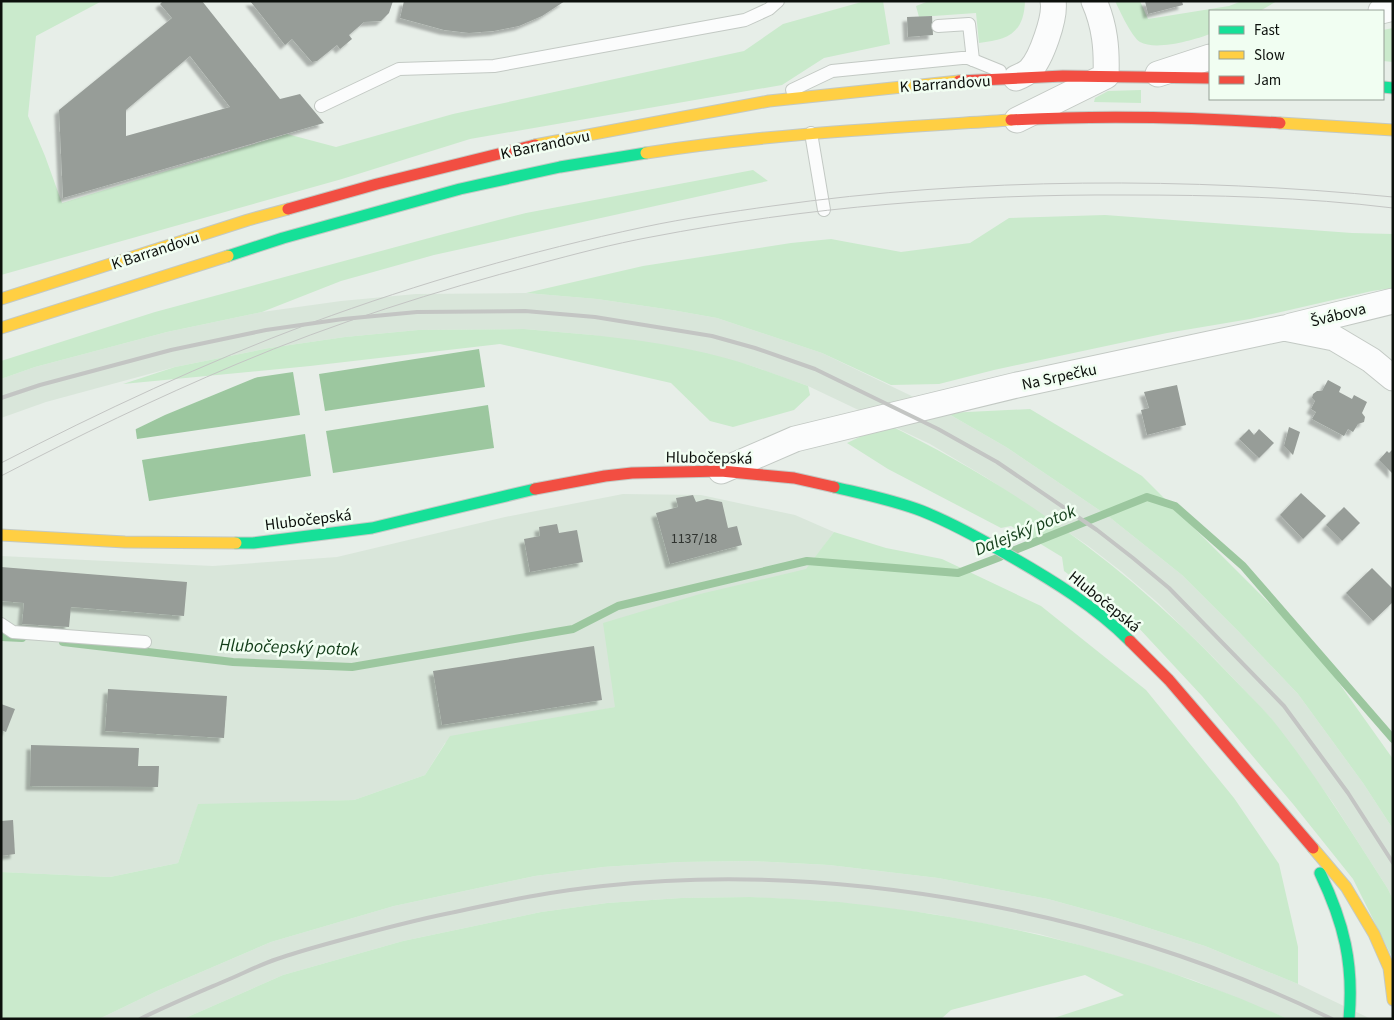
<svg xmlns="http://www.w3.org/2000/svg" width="1394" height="1020" viewBox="0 0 1394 1020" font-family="'Source Sans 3',sans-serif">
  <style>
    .built { fill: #d9e6da }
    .green { fill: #caeacc }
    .water { fill: #9cc79f }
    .pier { fill: #e7eee8 }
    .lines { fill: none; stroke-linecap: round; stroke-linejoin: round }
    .stream { stroke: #9cc79f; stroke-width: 8 }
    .building { fill: #979d98; fill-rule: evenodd; filter: url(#shadow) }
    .lane-casing { stroke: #c3c9c4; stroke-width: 14 }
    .street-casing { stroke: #c3c9c4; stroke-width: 27 }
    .fast-casing { stroke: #c3c9c4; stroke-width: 13 }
    .slow-casing { stroke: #c3c9c4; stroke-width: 13 }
    .jam-casing { stroke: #c3c9c4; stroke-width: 13 }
    .lane { stroke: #fbfcfc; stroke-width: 12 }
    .street { stroke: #fbfcfc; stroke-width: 25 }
    .fast { stroke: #16e098; stroke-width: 11 }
    .slow { stroke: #ffcf43; stroke-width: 11 }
    .jam { stroke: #f24e42; stroke-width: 11 }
    .tram { stroke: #c3c5c3; stroke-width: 1 }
    .rail { stroke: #c3c5c3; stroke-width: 4 }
    .labels { text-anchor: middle; stroke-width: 5; stroke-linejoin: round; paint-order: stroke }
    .number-label { font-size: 14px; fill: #2f332f }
    .street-label { font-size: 16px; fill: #0c100c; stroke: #f1fef2 }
    .water-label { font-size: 18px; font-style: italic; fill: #133d19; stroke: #f1fef2 }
  </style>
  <defs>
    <filter id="shadow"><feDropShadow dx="-4.5" dy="4.5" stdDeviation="1" flood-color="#0004"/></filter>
  </defs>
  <rect width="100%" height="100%" fill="#e7eee8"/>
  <g class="built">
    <polygon points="526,293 597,299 672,310 717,318 822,353 947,413 1006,447 1108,516 1182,575 1239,632 1298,694 1363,783 1393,829 1393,900 1388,889 1333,803 1270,717 1213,657 1157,602 1122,572 1087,545 987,478 930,444 808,386 749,365 593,335 524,329 418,330 345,337 269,348 175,367 46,402 1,418 1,379 35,367 167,332 262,312 341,301 416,294"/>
    <polygon points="623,494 701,495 795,515 834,532 807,569 615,707 445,743 425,775 354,800 198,805 178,863 110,877 1,872 1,556 213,566 337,557 505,517"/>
    <polygon points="750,861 829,865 938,878 1048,899 1117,918 1205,946 1298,984 1371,1019 1288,1019 1193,980 1107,953 1039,934 933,914 826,901 750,897 681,898 607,903 541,912 403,941 283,975 183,1019 99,1019 157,991 271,942 394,906 535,876 603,867 680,862"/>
  </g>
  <g class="green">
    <polygon points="1,1 102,1 36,36 28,116 45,156 62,203 287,134 336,147 453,114 744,51 783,24 865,1 883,1 890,44 824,58 782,85 470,139 342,179 1,275"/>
    <path d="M929,1H1025C1024,33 1008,40 979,43L976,13L919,17L916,6Z"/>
    <path d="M1115,1H1140L1148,19L1229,6L1242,1H1277L1260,11H1210V34C1194,40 1156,51 1140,42C1131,36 1120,11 1115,1Z"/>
    <polygon points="1393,28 1393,62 1383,61 1383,30"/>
    <polygon points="1141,90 1141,103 1094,102 1095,98 1108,91"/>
    <polygon points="753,170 768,181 434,255 341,281 262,312 167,332 35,367 1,379 1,361 155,312 444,234 526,213"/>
    <polygon points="1105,215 1352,233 1393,234 1393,288 1372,291 1250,319 1167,333 994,370 939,384 891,385 822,353 717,318 672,310 597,299 526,293 643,266 791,243 831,239 901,252 970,243 1009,218"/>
    <path d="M524,329C585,334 647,339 706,353C741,361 775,374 808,386L810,395L794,410L733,427L710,421L671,383L500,344L310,366L123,384L175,367L269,348L345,337L418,330Z"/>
    <polygon points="1030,409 1142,476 1314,648 1393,759 1393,829 1363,783 1298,694 1239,632 1182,575 1108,516 1006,447 947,413"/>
    <path d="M887,424C1016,487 1128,567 1227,672C1241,687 1257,702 1271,718C1314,772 1351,831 1388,889L1393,900V959L1353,879L1293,804L1202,696L1136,625L1064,571L1062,557L1011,526L1001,528L888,469L847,443Z"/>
    <polygon points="834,532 886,548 942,559 1041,606 1146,690 1234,798 1279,864 1298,947 1298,984 1205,946 1117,918 1048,899 938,878 829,865 750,861 680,862 603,867 535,876 394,906 271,942 157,991 99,1019 1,1019 1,872 110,877 178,863 198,804 354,800 425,775 450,736 615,707 603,623 700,594 806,569"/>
    <path d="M750,897C775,898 800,899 825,901C844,902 863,905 881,907C1021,924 1159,961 1288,1019H1051L1124,995L1085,975L951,1010L941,1019H183L283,975L403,941L541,912L607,903L681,898Z"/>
  </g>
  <g class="water">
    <polygon points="479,349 485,387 325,411 319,374"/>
    <polygon points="293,372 300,415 137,439 131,396"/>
    <polygon points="488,405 494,448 333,473 326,431"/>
    <polygon points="305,434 311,476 149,501 142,460"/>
  </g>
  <polygon class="pier" points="262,375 165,415 134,430 129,397 130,394"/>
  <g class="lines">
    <g class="stream">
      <polyline points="1015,550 1147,497 1175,506 1243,566 1393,739"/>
      <polyline points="1,637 22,638"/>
      <polyline points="63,642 233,662 352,667 573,629 618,606 807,561 958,573 1000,557"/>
    </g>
  </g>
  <g class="building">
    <path d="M163,1H202L280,99L300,94L324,123L63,198L59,110L172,18L160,4ZM190,56L230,107L126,136V110Z"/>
    <polygon points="250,1 393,1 389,13 381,21 364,22 349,35 352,39 340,49 337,45 317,61 312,62 292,39 285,45"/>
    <polygon points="404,1 565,1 542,16 519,26 494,31 469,33 444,30 400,18"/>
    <polygon points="1145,1 1182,1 1183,5 1148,14"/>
    <polygon points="932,16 933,35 908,37 907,17"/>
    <polygon points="1328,380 1341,387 1339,392 1352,399 1354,395 1367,402 1362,413 1365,417 1364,422 1358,424 1353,432 1348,429 1344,436 1312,419 1316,412 1311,409 1315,401 1312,398 1313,394 1317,391 1322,391"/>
    <polygon points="1177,385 1186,425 1147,435 1141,410 1149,408 1144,392"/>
    <polygon points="1289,427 1300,432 1293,455 1284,446"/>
    <polygon points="1249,429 1254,435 1259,429 1274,443 1259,458 1239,439"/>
    <polygon points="1393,449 1393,474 1379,460 1387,451 1389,453"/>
    <polygon points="1301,493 1326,516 1303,539 1280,515"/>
    <polygon points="693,495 696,502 707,499 722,502 728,528 737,526 742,545 670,564 656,513 678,507 676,498"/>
    <polygon points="1344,507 1360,523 1342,541 1326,525"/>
    <polygon points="557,524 559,533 577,530 583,562 530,572 524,539 540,536 539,527"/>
    <polygon points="1,567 187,582 184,616 71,607 69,627 22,624 24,603 1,601"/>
    <polygon points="1372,568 1393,589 1393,602 1373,621 1346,593"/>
    <polygon points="594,646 602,700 442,725 433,671"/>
    <polygon points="108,689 227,696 224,738 105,731"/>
    <polygon points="1,704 15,709 6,732 1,730"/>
    <polygon points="31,745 139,748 138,766 159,766 158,787 30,786"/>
    <polygon points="13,820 15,854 1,856 1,821"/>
  </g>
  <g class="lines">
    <g class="lane-casing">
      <g id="lane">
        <polyline points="938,26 969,24 973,60"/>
        <polyline points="792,90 832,71 962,58 968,58 1000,71"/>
        <polyline points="321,106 399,69 494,66 745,20 769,9 778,1"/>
        <polyline points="811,133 824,210"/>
        <polyline points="1,624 13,632 145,642"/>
      </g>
    </g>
    <g class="street-casing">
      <g id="street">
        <polyline points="1381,11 1393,8"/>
        <polyline points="1158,74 1210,57"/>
        <path d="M1016,78C1021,76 1026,74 1030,70C1041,59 1056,17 1053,1"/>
        <path d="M1017,120L1106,76C1107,49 1105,26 1094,1"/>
        <polyline points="1291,326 1393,301"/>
        <polyline points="721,471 795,439 1017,385 1284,328 1334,338 1371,360 1393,378"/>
      </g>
    </g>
    <g class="fast-casing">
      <g id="fast">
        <polyline points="1383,87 1393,88"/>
        <polyline points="228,256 283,238 460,189 560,167 646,153"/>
        <path d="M834,487C863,494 893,500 922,511C952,523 981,539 1010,556C1052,580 1096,607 1130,641"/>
        <polyline points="236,543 253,543 372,528 535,489"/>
        <path d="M1320,873C1344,923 1354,964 1349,1019"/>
      </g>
    </g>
    <g class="slow-casing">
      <g id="slow">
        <polyline points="1280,123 1393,130"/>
        <polyline points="535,145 769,101 959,81"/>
        <path d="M646,153C767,134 889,128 1011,120"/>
        <polyline points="1,299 248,220 288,209"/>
        <polyline points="1,328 228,256"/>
        <polyline points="1,535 125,542 236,543"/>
        <polyline points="1313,848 1346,887 1374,934 1389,968 1393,1000"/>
      </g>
    </g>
    <g class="jam-casing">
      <g id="jam">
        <polyline points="959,81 1063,76 1210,78"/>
        <path d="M1011,120C1099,115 1191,117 1280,123"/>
        <polyline points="288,209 377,184 535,145"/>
        <polyline points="535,489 605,476 632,473 721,471 794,478 834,487"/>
        <polyline points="1130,641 1169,680 1313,848"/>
      </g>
    </g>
    <use href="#lane" class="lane"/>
    <use href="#street" class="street"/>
    <use href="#fast" class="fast"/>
    <use href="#slow" class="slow"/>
    <use href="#jam" class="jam"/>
    <g class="tram">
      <path d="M1,463C102,411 204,363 311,323C419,283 531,251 644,227C686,218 730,212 772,206C978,177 1187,177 1393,197"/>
      <path d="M1,476C78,436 156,398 237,364C334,323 436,291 538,264C575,254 613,244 651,237C807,207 966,194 1126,195C1214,195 1304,197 1393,208"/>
    </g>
    <g class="rail">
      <polyline points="1,398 40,385 171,350 266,330 343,319 417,312 525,311 595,317 712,336 755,348 815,369 938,429 997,462 1097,530 1133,558 1169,588 1284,706 1348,793 1393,863"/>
      <path d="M140,1019C168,1005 197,993 225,981C242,974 259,965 277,959C294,953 312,948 330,943C370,932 410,921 450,913C501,902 551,891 603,886C843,860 1116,913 1332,1019"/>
    </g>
  </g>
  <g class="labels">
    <g class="number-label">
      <text x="694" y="543">1137/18</text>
    </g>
    <g class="street-label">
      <text transform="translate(945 83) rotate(-4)" y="6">K Barrandovu</text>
      <text transform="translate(545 144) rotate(-12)" y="6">K Barrandovu</text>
      <text transform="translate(155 250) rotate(-18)" y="6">K Barrandovu</text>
      <text transform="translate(1338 314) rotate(-14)" y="6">Švábova</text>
      <text transform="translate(1059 376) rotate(-12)" y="6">Na Srpečku</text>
      <text transform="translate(709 457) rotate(1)" y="6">Hlubočepská</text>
      <text transform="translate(308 519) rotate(-7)" y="6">Hlubočepská</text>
      <text transform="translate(1105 601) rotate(39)" y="6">Hlubočepská</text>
    </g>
    <g class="water-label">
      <text transform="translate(1025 530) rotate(-22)" y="6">Dalejský potok</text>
      <text transform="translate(289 647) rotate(2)" y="6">Hlubočepský potok</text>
    </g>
  </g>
  <rect width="1394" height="1020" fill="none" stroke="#0c100c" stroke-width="5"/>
  <rect x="1209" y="10" width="175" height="90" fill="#f1fef2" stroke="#959f96"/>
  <rect x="1219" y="26" width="25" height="8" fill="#16e098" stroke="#959f96"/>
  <text x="1254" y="35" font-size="15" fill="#0c100c">Fast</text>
  <rect x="1219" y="51" width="25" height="8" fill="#ffcf43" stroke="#959f96"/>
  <text x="1254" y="60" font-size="15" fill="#0c100c">Slow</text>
  <rect x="1219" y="76" width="25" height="8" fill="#f24e42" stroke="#959f96"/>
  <text x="1254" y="85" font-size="15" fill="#0c100c">Jam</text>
</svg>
